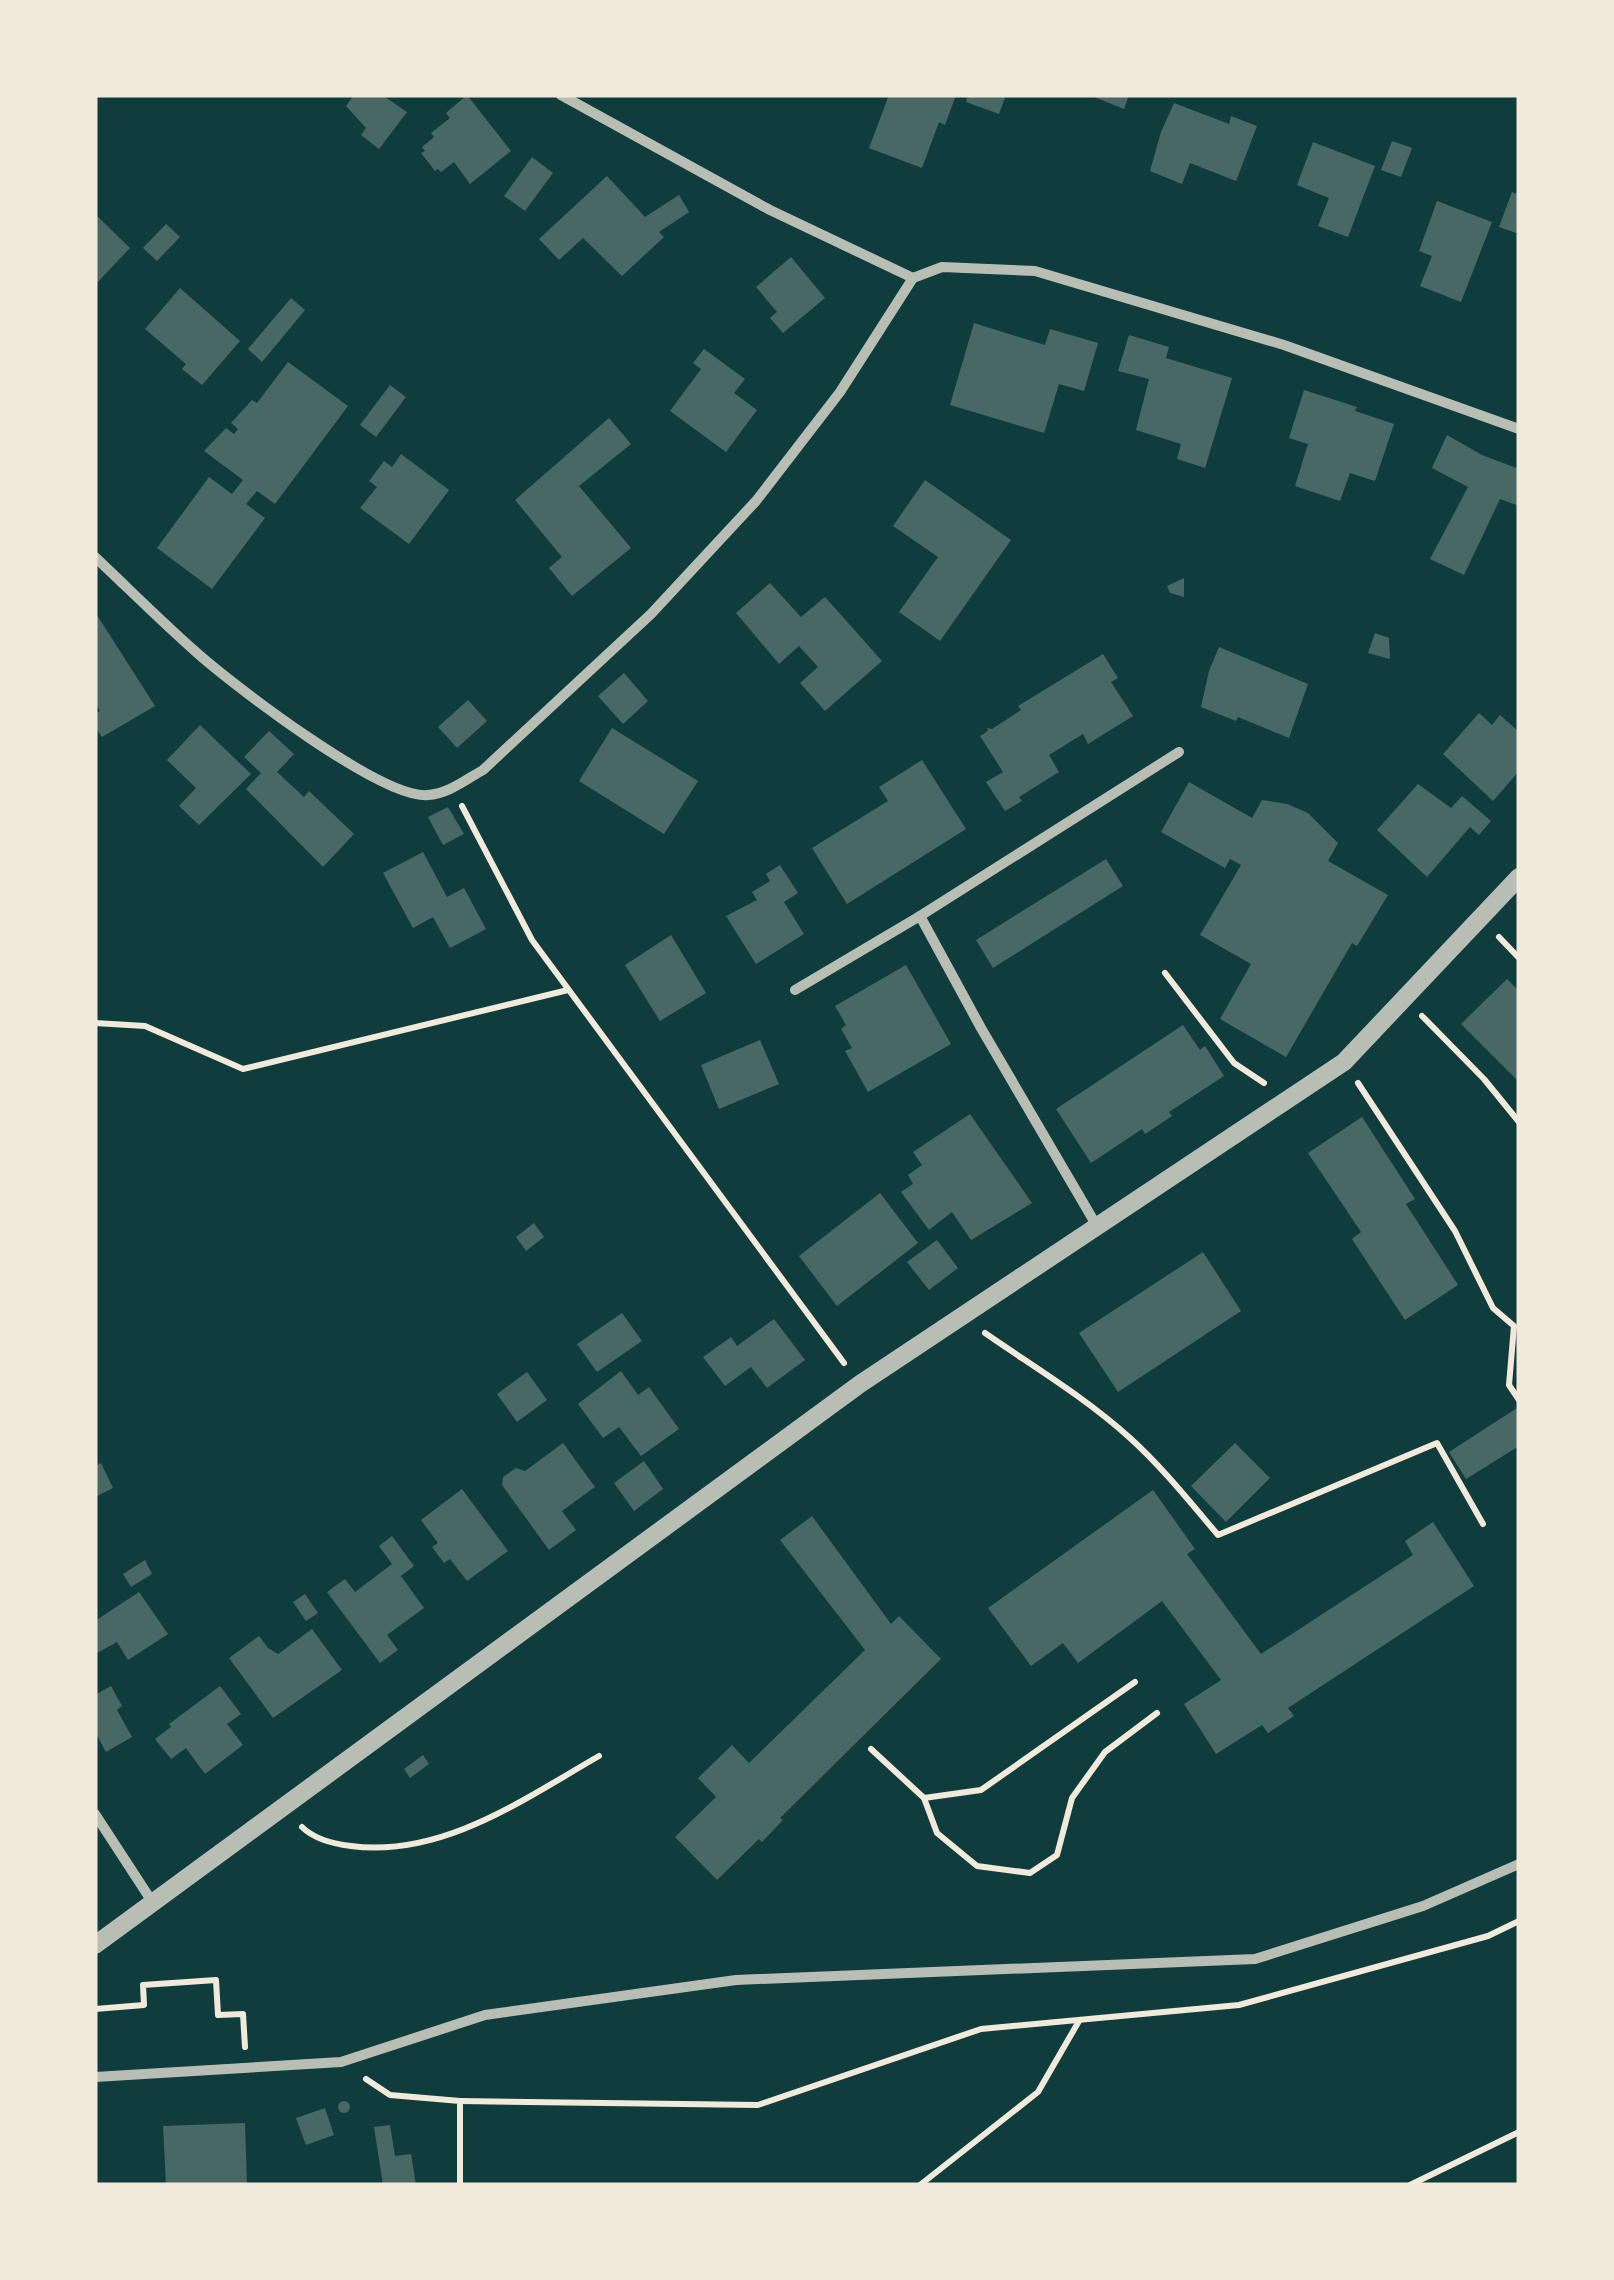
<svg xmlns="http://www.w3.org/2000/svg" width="1614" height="2280" viewBox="0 0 1614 2280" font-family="'Varela Round',sans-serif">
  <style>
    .building { fill: #486865 }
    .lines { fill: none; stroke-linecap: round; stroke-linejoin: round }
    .path { stroke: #f1e9da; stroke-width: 6 }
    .minor { stroke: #b8beb3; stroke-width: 10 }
    .tertiary { stroke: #b8beb3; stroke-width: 18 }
  </style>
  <rect width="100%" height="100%" fill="#0f3d3e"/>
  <g class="building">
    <polygon points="354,95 382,95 407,112 379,149 361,135 366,128 346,106"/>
    <polygon points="467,95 511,151 470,184 454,162 441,172 438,169 435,171 421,153 425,151 422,147 434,137 431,133 450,118 446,113"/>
    <polygon points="889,95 956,95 945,125 939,122 922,168 869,148"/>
    <polygon points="968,95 1006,95 999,114 966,102"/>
    <polygon points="1089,95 1129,95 1124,109"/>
    <polygon points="1174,103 1229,124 1231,116 1257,126 1236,181 1190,163 1182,184 1150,171 1161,132"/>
    <polygon points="1392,141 1412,148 1401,177 1381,170"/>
    <polygon points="1313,142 1375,166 1348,237 1318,226 1329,198 1297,185"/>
    <polygon points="532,157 553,173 525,211 504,196"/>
    <polygon points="607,176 645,217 679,195 689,212 659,232 664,237 622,276 583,238 559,260 539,239"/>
    <polygon points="1512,192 1519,195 1519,234 1499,227"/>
    <polygon points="1437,201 1492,222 1461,302 1420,286 1432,256 1419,251"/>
    <polygon points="95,214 130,248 95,285"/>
    <polygon points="166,224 180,237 157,261 143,248"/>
    <polygon points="791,257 825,298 783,333 770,318 777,312 756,287"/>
    <polygon points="180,288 240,341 202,385 182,369 186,364 145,329"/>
    <polygon points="291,298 305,310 262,362 248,349"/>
    <polygon points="974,323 1045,345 1050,329 1098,343 1084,391 1059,384 1044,433 950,405"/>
    <polygon points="1129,335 1169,347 1166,358 1232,378 1205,468 1177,459 1181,444 1136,430 1149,379 1118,371"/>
    <polygon points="704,349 745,379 734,393 757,410 726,452 670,411 701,369 693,363"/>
    <polygon points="288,362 348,406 275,504 257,491 246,504 265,518 212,589 157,548 209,477 232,494 243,480 204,451 226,428 234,434 238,429 231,423 252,400 257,403"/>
    <polygon points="390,385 406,397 376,437 360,425"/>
    <polygon points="1304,390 1357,407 1355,411 1394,424 1375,481 1350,473 1340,501 1295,486 1308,444 1289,438"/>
    <polygon points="609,418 631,444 579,486 631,548 572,596 549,568 562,557 515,500"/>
    <polygon points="1447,435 1482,455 1519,469 1519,506 1500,499 1464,575 1430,559 1468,487 1432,468"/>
    <polygon points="401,454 449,490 409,544 360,508 377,487 369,481 384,461 392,467"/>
    <polygon points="925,480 1011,540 940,641 899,612 938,557 893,526"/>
    <polygon points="1184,578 1184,597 1170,593 1167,586"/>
    <polygon points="770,583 801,617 825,597 882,661 825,711 800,683 818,667 799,646 779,664 736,613"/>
    <polygon points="95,612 155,706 102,737 95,727 95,714 100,711 95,702"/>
    <polygon points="1375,633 1389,638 1390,659 1368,653"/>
    <polygon points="1219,647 1308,684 1289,738 1238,717 1236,721 1201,707 1209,671"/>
    <polygon points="1103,654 1118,678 1111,682 1133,716 1088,744 1083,734 1049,755 1059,772 1019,797 1022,801 1005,811 986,782 1003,772 980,736 988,731 987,728 992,729 1021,710 1018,706"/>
    <polygon points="624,673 648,701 623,724 598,696"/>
    <polygon points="468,700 487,721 457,748 438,727"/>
    <polygon points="1479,713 1492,725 1500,715 1519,732 1519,771 1493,801 1443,754"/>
    <polygon points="200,725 251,774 199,825 179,806 196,788 167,760"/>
    <polygon points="612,728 698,781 664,834 579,781"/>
    <polygon points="269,731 294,754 277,772 304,797 309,791 354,834 323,867 246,789 261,773 244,757"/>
    <polygon points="922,760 966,829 847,904 812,848 888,801 879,787"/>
    <polygon points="1189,782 1252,818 1262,800 1287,804 1308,813 1338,843 1328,861 1388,895 1357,946 1352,943 1286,1057 1220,1019 1251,964 1200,935 1241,865 1230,859 1225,868 1161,832"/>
    <polygon points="1418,784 1451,808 1462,796 1491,821 1479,835 1470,827 1427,877 1377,830"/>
    <polygon points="448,807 464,834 443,845 428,817"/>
    <polygon points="423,852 447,897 464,888 486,929 450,948 433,917 413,928 383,873"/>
    <polygon points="1106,859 1123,886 993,968 976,940"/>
    <polygon points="780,865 798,893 784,902 804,934 756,964 726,916 757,900 752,892 770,881 766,874"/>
    <polygon points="671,935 706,993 660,1021 625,965"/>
    <polygon points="906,965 951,1044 868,1092 845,1051 852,1048 841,1029 846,1025 835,1006"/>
    <polygon points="1507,979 1519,991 1519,1082 1461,1024"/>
    <polygon points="1183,1025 1200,1050 1205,1046 1224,1076 1169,1112 1172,1116 1145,1134 1142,1129 1091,1163 1056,1109"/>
    <polygon points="760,1040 779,1084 719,1109 701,1065"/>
    <polygon points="970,1114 1032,1203 971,1240 952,1212 929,1230 901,1192 913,1184 908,1175 922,1165 913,1152"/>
    <polygon points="1362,1117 1415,1199 1406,1204 1458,1285 1405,1320 1352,1239 1361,1232 1308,1153"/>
    <polygon points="880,1193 918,1243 837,1306 799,1256"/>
    <polygon points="534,1223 544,1237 526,1251 516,1237"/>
    <polygon points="937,1240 958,1268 929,1290 907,1262"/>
    <polygon points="1203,1252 1241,1311 1118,1392 1079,1333"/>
    <polygon points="622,1313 642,1341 597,1372 577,1344"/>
    <polygon points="774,1319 805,1360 767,1388 751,1367 725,1386 703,1357 731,1337 737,1346"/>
    <polygon points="621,1371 638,1395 649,1387 679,1429 641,1456 619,1427 603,1438 578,1404"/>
    <polygon points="527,1372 547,1400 517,1422 497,1394"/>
    <polygon points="1517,1408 1519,1446 1466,1479 1449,1452"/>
    <polygon points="563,1443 595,1487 562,1511 576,1530 549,1550 502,1485 503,1477 516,1468 525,1471"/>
    <polygon points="1235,1443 1270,1478 1226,1522 1191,1486"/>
    <polygon points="644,1461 663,1489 634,1511 614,1483"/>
    <polygon points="101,1463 113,1488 95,1497 95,1466"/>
    <polygon points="462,1489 508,1551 467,1581 450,1559 444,1563 432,1547 438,1543 421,1520"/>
    <polygon points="1153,1490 1195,1549 1187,1554 1261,1654 1413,1555 1405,1541 1433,1522 1474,1586 1288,1708 1294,1716 1268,1733 1262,1725 1216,1754 1184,1704 1221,1680 1162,1601 1078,1663 1063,1643 1031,1666 988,1608"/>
    <polygon points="812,1516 891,1624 899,1616 941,1659 780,1818 783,1820 762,1842 759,1839 717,1880 675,1837 716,1797 698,1778 732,1745 749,1763 865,1650 780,1540"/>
    <polygon points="392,1536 414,1566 401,1576 424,1608 387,1635 398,1650 380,1663 327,1592 345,1579 355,1592 392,1564 379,1546"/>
    <polygon points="145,1560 152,1574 131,1587 123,1574"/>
    <polygon points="139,1592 168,1634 128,1660 117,1642 95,1654 95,1621"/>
    <polygon points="305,1594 318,1613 306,1621 293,1602"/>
    <polygon points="312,1629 342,1670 273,1718 229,1658 259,1636 268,1648 278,1654"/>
    <polygon points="111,1686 122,1706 117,1710 132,1737 106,1752 95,1732 95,1695"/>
    <polygon points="220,1686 241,1714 227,1724 243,1745 205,1774 186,1748 171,1759 155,1739 171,1727 169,1724"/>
    <polygon points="423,1755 429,1764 410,1778 404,1769"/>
    <circle cx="344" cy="2107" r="6"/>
    <polygon points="325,2108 334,2135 306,2145 296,2118"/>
    <polygon points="245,2123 247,2185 166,2185 163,2126"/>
    <polygon points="390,2125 395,2156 411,2154 416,2185 383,2185 374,2127"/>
  </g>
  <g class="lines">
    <g class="path">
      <polyline points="462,806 532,940 844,1363"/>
      <polyline points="1499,937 1519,958"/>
      <polyline points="1165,973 1234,1063 1264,1083"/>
      <polyline points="1422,1016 1484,1079 1519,1122"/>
      <polyline points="95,1023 145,1026 243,1069 568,990"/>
      <polyline points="1358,1083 1455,1231 1493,1308 1514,1326 1509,1385 1519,1400"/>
      <path d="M985,1333C1034,1367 1086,1398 1130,1438C1162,1467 1190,1502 1218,1535L1437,1443L1483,1524"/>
      <polyline points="871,1749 924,1798 981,1790 1135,1682"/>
      <polyline points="924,1798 937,1833 977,1866 1030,1873 1057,1855 1072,1798 1105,1752 1157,1713"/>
      <path d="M302,1827C315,1840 334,1844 351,1846C442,1858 524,1799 599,1756"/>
      <polyline points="95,2009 144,2005 143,1985 216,1980 218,2015 243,2014 245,2047"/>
      <polyline points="366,2079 390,2095 460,2101 460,2185"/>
      <polyline points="460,2101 758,2105 981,2029 1239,2005 1488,1936 1519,1921"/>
      <polyline points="920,2185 1038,2092 1079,2021"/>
      <polyline points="1410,2185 1519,2132"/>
    </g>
    <g class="minor">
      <polyline points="561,95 770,210 913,278"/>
      <path d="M95,557C129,589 161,621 196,652C233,685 383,800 428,795C448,794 467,779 483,770L651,614L756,501L840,392L913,278L942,267L1035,271L1284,345L1519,429"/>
      <polyline points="920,916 981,1028 1098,1228"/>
      <polyline points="795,990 920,916 1179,752"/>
      <polyline points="95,1814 153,1903"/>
      <polyline points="95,2077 341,2062 485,2015 736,1980 1255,1959 1423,1906 1519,1864"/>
    </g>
    <polyline class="tertiary" points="95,1945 860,1384 1344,1062 1519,877"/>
  </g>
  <rect width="1614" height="2280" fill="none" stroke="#f1e9da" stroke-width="195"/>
</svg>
